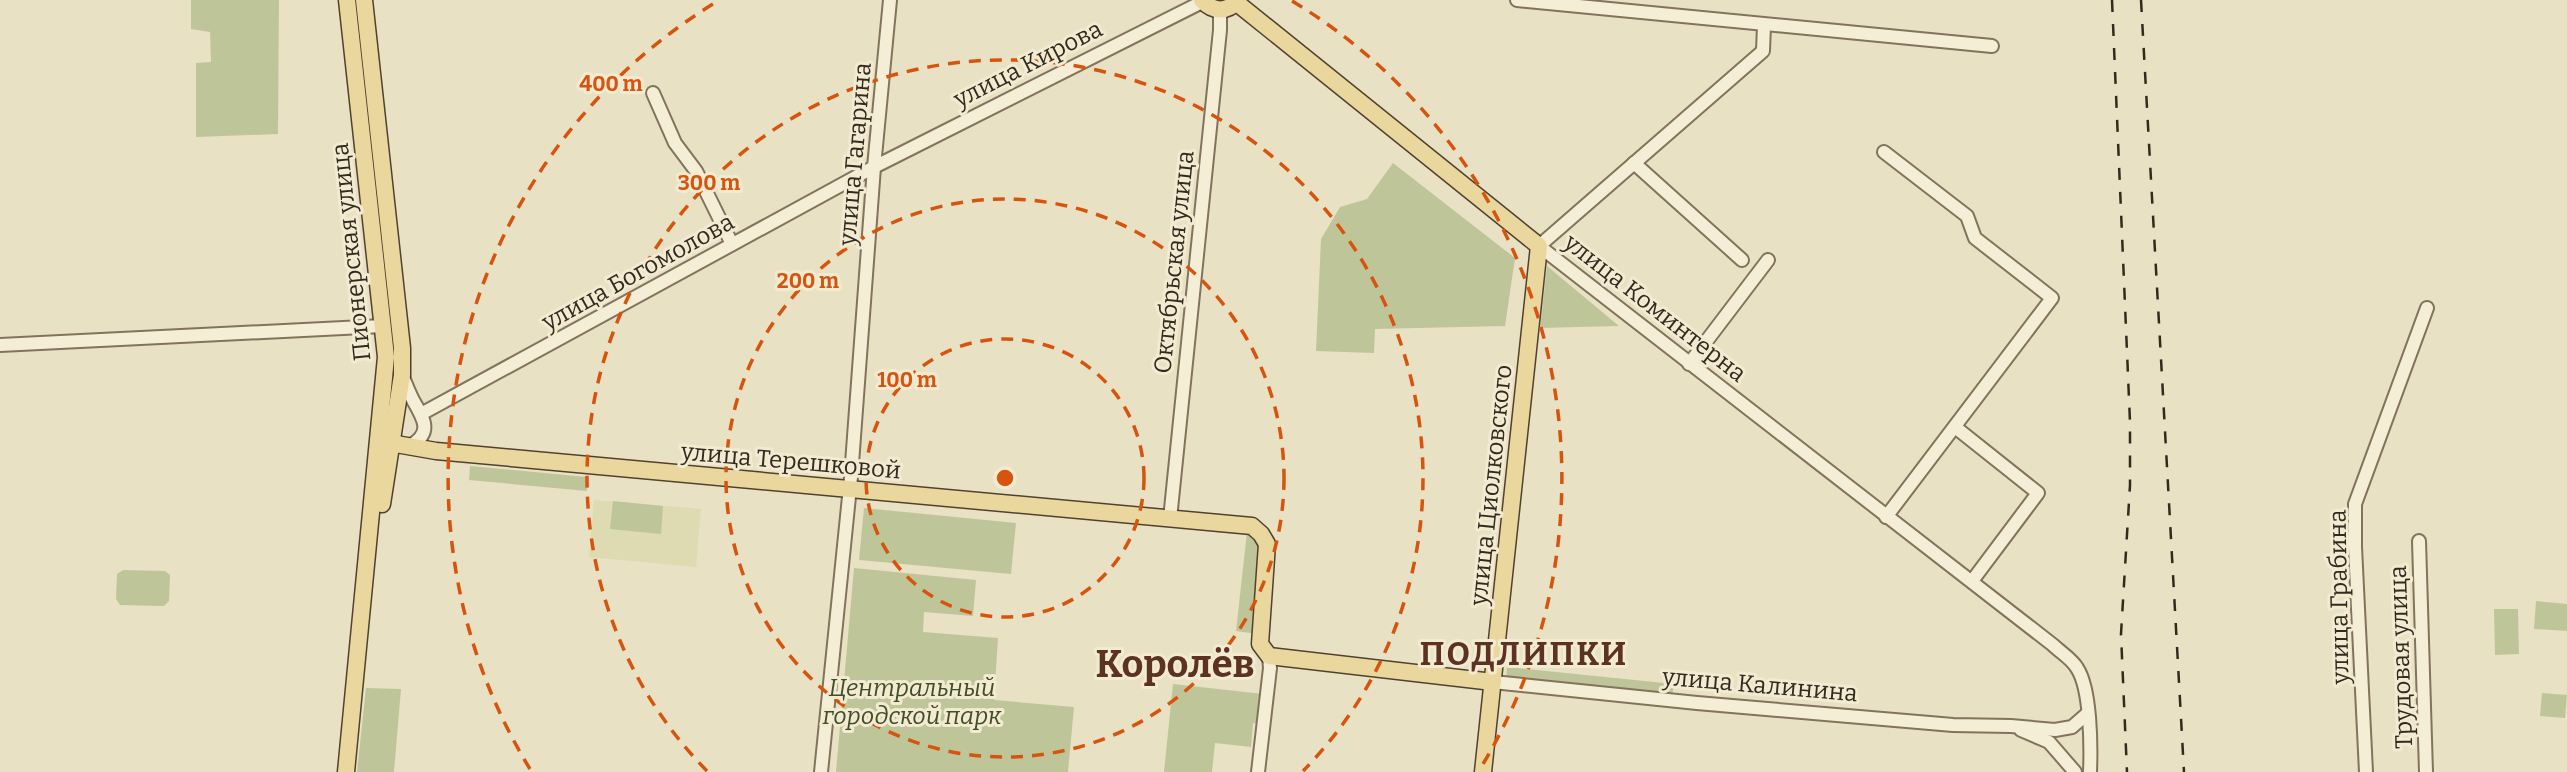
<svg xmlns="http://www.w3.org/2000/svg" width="2567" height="772" viewBox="0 0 2567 772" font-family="Bitter,serif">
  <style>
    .farmland { fill: #dedab2 }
    .green { fill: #bec699 }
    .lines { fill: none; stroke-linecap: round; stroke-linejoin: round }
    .minor-casing { stroke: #82735c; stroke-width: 16 }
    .major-casing { stroke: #504130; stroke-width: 19 }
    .minor { stroke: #f5eed6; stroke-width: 12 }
    .major { stroke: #e9d79e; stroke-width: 16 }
    .rail { stroke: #332a1e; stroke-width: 2.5; stroke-dasharray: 12 12; stroke-linecap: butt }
    .ring { fill: none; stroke: #d6540e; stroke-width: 3.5; stroke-dasharray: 12 9 }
    .labels { text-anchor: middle; stroke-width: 6; stroke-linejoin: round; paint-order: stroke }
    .street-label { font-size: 24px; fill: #332a1e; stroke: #f2ebd2 }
    .park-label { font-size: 24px; font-style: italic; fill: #414e27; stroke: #f2ebd2 }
    .district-label { font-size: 32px; font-weight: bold; letter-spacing: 2px; fill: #5c3222; stroke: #f2ebd2 }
    .town-label { font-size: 38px; font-weight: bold; fill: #5c3222; stroke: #f2ebd2 }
    .centre { fill: #d6540e; stroke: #f2ebd2; stroke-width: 3.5 }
    .ring-label { font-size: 21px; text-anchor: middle; font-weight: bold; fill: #d6540e; stroke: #f2ebd2; stroke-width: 6; stroke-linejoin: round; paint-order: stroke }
  </style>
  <rect width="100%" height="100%" fill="#e9e1c3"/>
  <polygon class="farmland" points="594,500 701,509 696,567 589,557"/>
  <g class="green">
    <polygon points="191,0 279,0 278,134 196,137 196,63 211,62 210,32 191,29"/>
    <polygon points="1393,163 1515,258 1505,326 1375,329 1374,353 1316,351 1321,239 1340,207 1367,199"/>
    <polygon points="1547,266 1619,326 1540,328"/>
    <polygon points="470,466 587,477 587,491 469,480"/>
    <polygon points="613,501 663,506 661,534 610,529"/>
    <polygon points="864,508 1016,523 1011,574 859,560"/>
    <polygon points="1247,532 1261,539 1257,634 1236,631"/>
    <polygon points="854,568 976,580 973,616 924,612 923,632 998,638 994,700 1074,707 1068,772 836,772"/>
    <polygon points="123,570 165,571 170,575 169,601 164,606 120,605 116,599 117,574"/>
    <polygon points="2536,601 2567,604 2567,631 2534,629"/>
    <polygon points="2494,609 2518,609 2519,654 2495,655"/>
    <polygon points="1507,667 1674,684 1672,697 1506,680"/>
    <polygon points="1173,684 1263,694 1259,724 1253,723 1251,747 1215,743 1212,772 1164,772"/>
    <polygon points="366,688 401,689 394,772 357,772"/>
    <polygon points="2542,693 2567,695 2565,718 2540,716"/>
  </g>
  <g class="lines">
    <g class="minor-casing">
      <g id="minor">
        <polyline points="1517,0 1992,46"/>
        <path d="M1764,25L1763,51L1539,246L2053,645C2060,652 2072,659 2077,668C2091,689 2091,747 2090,772"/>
        <polyline points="653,93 675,143 696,171 732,244"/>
        <polyline points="1884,152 1967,216 1975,238 2052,298 1886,517"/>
        <polyline points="1634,163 1742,260"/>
        <polyline points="0,345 383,326"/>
        <polyline points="1689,364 1768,260"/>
        <path d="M402,375C406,384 409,393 414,402C425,421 432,433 410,446"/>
        <polyline points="421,414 874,167 1202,2"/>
        <polyline points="1955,427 2038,493 1972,581"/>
        <polyline points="1170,519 1220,30 1220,10"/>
        <polyline points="2419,541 2426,772"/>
        <polyline points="1493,682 1697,703 1953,725 2011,726 2055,730 2072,727 2088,713"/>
        <polyline points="2021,730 2049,742 2075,772"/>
        <polyline points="821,772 851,477 874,167 890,0"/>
        <polyline points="1258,772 1270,668 1269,656"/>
        <polyline points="2366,772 2355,547 2355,504 2427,308"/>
      </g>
    </g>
    <g class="major-casing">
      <g id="major">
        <polyline points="364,0 402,348 402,375 382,504"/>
        <path d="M1202,0C1213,12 1227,13 1238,0"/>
        <polyline points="1237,3 1539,246 1483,772"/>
        <polyline points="380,428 396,444 436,451 1252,526 1261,534 1267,544 1260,644 1269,656 1493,682"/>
        <polyline points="346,772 386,357 347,0"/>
      </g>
    </g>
    <use href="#minor" class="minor"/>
    <use href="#major" class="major"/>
    <g class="rail">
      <polyline points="2112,0 2130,422 2130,485 2121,634 2127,772"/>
      <polyline points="2141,0 2184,772"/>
    </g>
  </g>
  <g class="ring">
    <circle cx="1005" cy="478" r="139"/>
    <circle cx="1005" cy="478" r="279"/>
    <path d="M707 771A418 418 0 1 1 1303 771"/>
    <path d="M530 769A557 557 0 0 1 718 1M1292 1A557 557 0 0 1 1480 769"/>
  </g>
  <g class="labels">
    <g class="street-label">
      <text transform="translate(1028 64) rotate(-27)" y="8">улица Кирова</text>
      <text transform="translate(855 154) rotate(-85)" y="8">улица Гагарина</text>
      <text transform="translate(351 252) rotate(-96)" y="8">Пионерская улица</text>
      <text transform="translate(1174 262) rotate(-84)" y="8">Октябрьская улица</text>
      <text transform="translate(638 272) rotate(-29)" y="8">улица Богомолова</text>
      <text transform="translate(1655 308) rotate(38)" y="8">улица Коминтерна</text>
      <text transform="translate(791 461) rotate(5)" y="8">улица Терешковой</text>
      <text transform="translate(1491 485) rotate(-84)" y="8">улица Циолковского</text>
      <text transform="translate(2339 597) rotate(-91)" y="8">улица Грабина</text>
      <text transform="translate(2401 657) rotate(-92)" y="8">Трудовая улица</text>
      <text transform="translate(1760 685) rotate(5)" y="8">улица Калинина</text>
    </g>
    <g class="park-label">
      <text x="912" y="696">Центральный<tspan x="912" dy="28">городской парк</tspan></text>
    </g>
    <g class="district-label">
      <text x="1524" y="665">ПОДЛИПКИ</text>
    </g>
    <g class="town-label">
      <text x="1175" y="677">Королёв</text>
    </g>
  </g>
  <circle cx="1005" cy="478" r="10" class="centre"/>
  <g class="ring-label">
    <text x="611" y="91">400 m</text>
    <text x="709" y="190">300 m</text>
    <text x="808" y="288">200 m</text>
    <text x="907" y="387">100 m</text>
  </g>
</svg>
